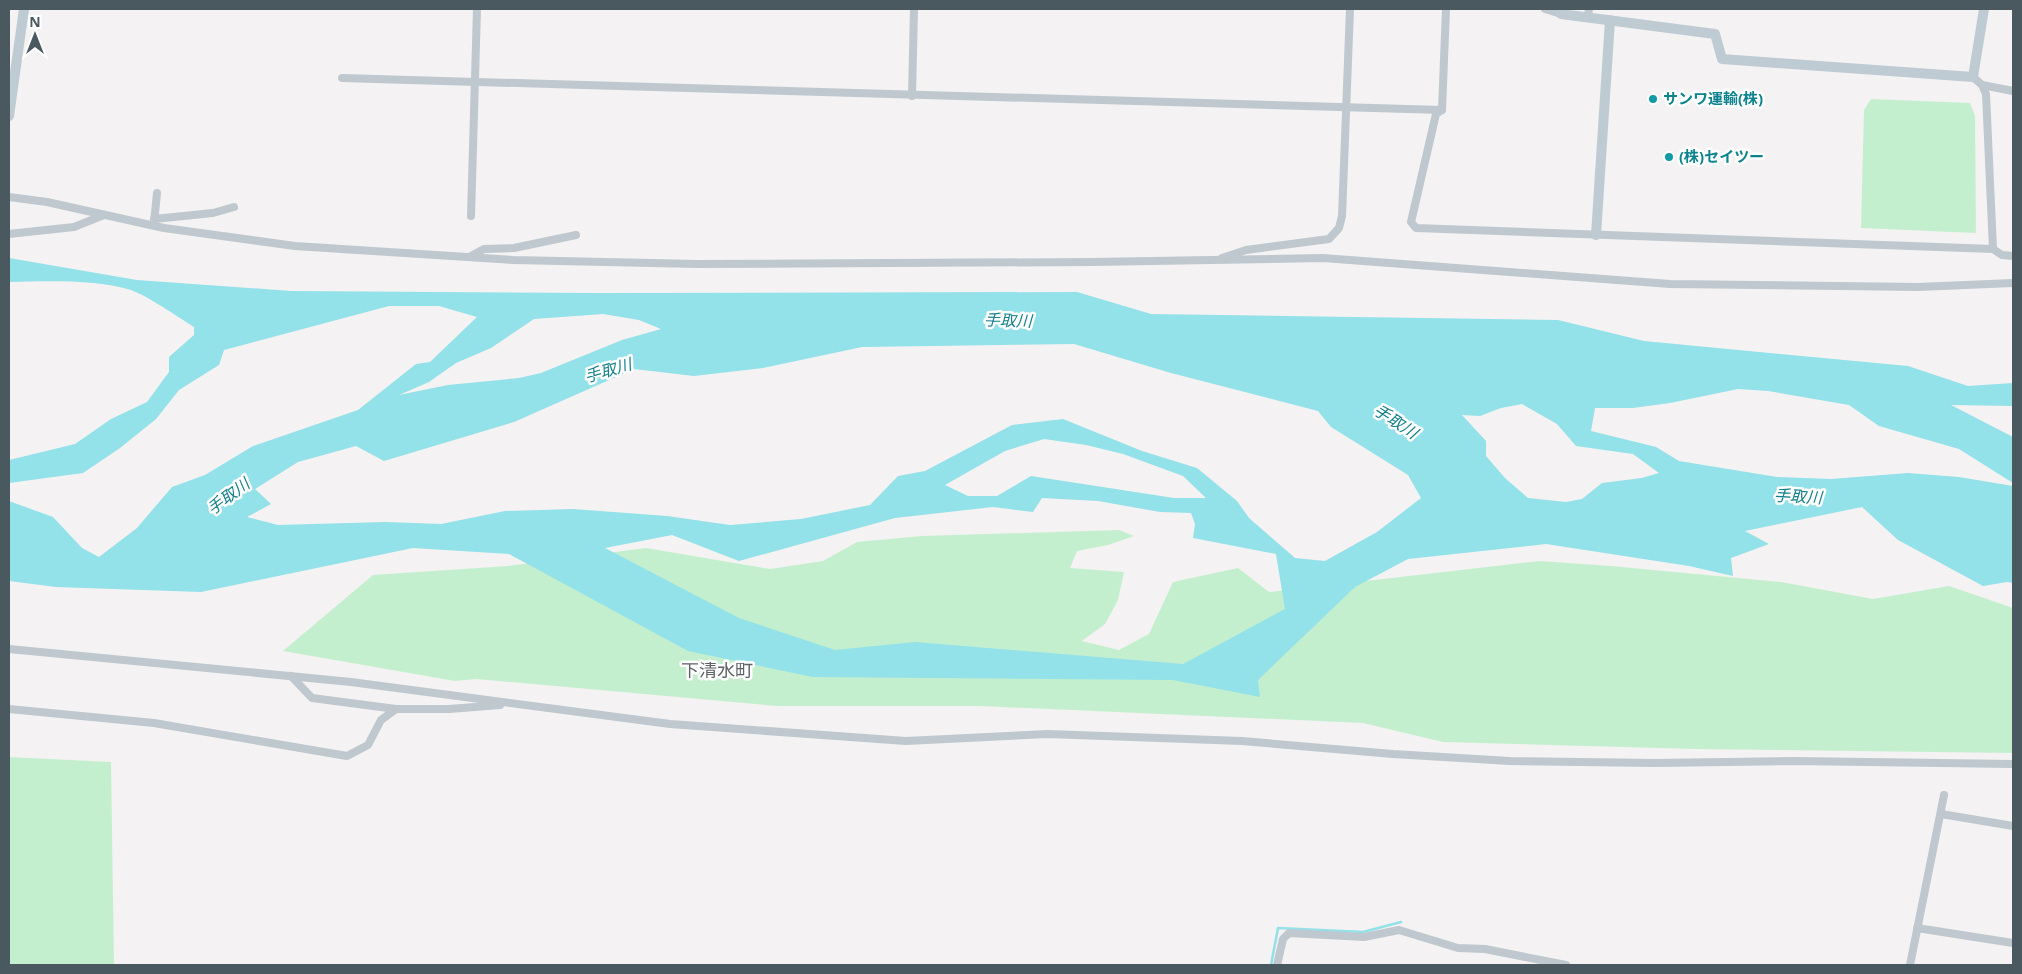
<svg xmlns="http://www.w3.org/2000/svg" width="2022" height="974" viewBox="0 0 2022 974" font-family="'Noto Sans','Noto Sans JP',sans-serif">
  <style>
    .green { fill: #c4efcf }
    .water { fill: #93e1e9; fill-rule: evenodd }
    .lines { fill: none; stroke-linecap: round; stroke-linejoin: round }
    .stream { stroke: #93e1e9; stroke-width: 2.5 }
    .street { stroke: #bec8ce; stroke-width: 8 }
    .secondary { stroke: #bfcbd2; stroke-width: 10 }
    .culture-dot { fill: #0f9aa8; stroke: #fff; stroke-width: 2 }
    .labels { text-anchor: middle; stroke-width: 5; stroke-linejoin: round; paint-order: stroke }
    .culture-label { font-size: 15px; font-weight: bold; fill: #0d838f; stroke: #fff; text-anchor: start }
    .water-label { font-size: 16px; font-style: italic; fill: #13808b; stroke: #fff }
    .quarter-label { font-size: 18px; fill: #5f6367; stroke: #fff }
  </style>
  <rect width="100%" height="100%" fill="#f4f2f2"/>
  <g class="green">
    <polygon points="1871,99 1970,103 1975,116 1976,233 1861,228 1864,110"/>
    <polygon points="1119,530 1134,536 1108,545 1077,551 1070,568 1124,572 1118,600 1105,624 1082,641 1119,650 1149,634 1173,582 1238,568 1269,592 1539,561 1611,566 1781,582 1873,599 1949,586 2013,608 2013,753 1693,749 1443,742 1363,723 980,706 777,706 476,679 455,681 283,651 373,575 508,566 646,548 770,569 823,561 857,542 922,536"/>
    <polygon points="9,757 111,762 114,965 9,965"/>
  </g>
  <path class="water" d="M9,258L137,280L291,291L595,293L1077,292L1151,314L1558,320L1644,341L1908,366L1968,386L2013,383V406L1951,405L2013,437V483L1959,449L1879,426L1849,405L1768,391L1738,389L1670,403L1633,408H1595L1591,431L1656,447L1679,461L1777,477L1831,479L1908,473L1959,477L2013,486V583L2007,582L1983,586L1898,540L1862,507L1745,531L1769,544L1731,558L1733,576L1689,566L1546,544L1408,559L1355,587L1258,680L1260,697L1173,680L813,677L688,651L509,554L413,548L201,592L56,587L9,581V501L53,517L82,548L99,557L137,528L172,487L205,475L253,446L358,410L416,364L430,362L477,317L439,306H389L224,350L219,365L179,390L156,419L120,448L83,473L9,483V460L75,444L111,419L147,402L169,372V357L194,335V327C176,316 150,297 131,290C99,279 43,281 9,282ZM603,314L639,320L661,329L622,340L541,373L519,378L448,385L399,395L429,382L456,363L491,348L534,319ZM1074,344L1171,373L1318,411L1331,427L1408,475L1421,498L1377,532L1325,561L1295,558L1249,518L1237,501L1197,468L1142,451L1063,419L1012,425L925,471L898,476L870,505L801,519L730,525L667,516L573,509L505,511L441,524L385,522L278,525L247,517L271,504L255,489L298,462L356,446L384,461L514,422L634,369L694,376L763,368L862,347ZM1522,404L1557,424L1576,446L1633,454L1659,473L1642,478L1602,483L1582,499L1566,502L1528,498L1505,478L1486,456V441L1462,415L1480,416L1501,408ZM1044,439L1086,445L1123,454L1183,476L1206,498H1174L1031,476L997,496H968L945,485L1005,451ZM1042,498L1098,501L1160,512L1191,513L1195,524L1193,538L1276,554L1285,609L1183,664L915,642L835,650L739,618L605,548L672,535L739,561L895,518L993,507L1033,512Z"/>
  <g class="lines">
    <polyline class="stream" points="1271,965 1278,928 1363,932 1401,922"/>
    <g class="street">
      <polyline points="1446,9 1442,110 1436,114 1411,222 1416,228 1993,249"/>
      <polyline points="1545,9 1561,14"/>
      <polyline points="1588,17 1589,9"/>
      <polyline points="1973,77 1982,85 2013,91"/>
      <polyline points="342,78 1442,110"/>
      <polyline points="1982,85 1986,94 1993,249 2002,255 2013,256"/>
      <polyline points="912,96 914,9"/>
      <polyline points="9,197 47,202 164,228 295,246 513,260 698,264 1091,262 1323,258 1670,284 1918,287 2013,283"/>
      <polyline points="471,216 477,9"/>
      <polyline points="154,219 213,213 234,207"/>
      <polyline points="154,223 157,193"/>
      <polyline points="9,234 74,227 104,215"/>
      <polyline points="471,256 484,249 514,248 576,235"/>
      <polyline points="1222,258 1246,250 1329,239 1339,228 1342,216 1350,9"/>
      <polyline points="9,649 351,682 670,724 906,741 1048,734 1242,741 1393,754 1510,761 1655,763 1794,761 2013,764"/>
      <polyline points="291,676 312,698 396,709"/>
      <polyline points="9,709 154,723 347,756 368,745 381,720 396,709 449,709 500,705"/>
      <polyline points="1941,814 2013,826"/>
      <polyline points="1917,928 2013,943"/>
      <polyline points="1277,965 1283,939 1289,933 1364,937 1399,930 1458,948 1485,949 1566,965"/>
      <polyline points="1910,965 1944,795"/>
    </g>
    <g class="secondary">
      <polyline points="1561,14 1715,34 1722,59 1973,77 1984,9"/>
      <polyline points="9,116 24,9"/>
      <polyline points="1596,235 1610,20"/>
    </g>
  </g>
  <g class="culture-dot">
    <circle cx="1653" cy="99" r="5"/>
    <circle cx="1669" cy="157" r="5"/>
  </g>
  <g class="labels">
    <g class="culture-label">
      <text x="1663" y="104">サンワ運輸(株)</text>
      <text x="1679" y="162">(株)セイツー</text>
    </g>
    <g class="water-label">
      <text transform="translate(1008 320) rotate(2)" y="6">手取川</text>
      <text transform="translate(608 370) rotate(-16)" y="6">手取川</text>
      <text transform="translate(1396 421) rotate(33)" y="6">手取川</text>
      <text transform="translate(228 496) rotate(-37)" y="6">手取川</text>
      <text transform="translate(1798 496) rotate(3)" y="6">手取川</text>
    </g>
    <g class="quarter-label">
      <text x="717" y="677">下清水町</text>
    </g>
  </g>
  <rect width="2022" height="974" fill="none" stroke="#4a585f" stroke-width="20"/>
  <g transform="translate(35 35)" stroke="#ffffff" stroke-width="4" paint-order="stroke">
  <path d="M0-4L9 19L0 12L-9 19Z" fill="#4a585f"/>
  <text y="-8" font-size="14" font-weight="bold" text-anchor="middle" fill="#4a585f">N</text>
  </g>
</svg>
